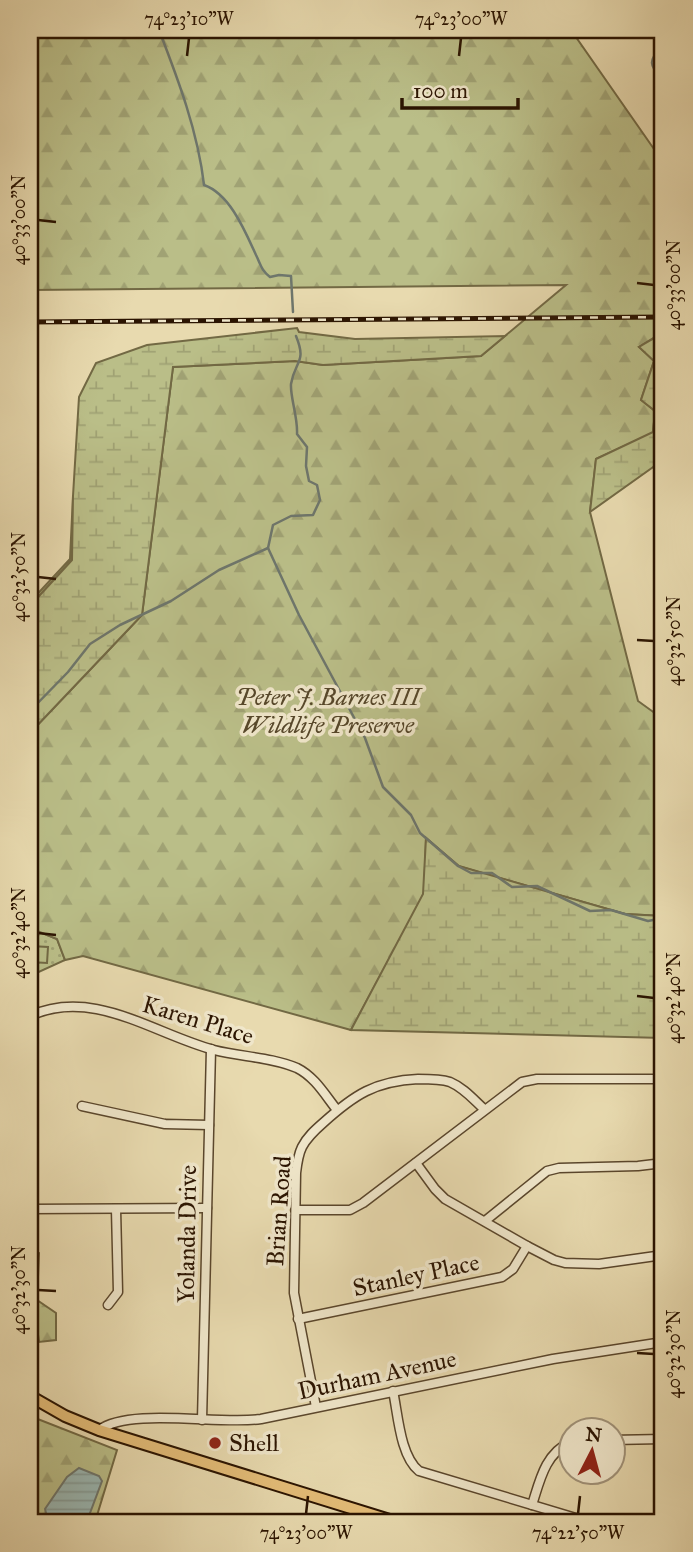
<svg xmlns="http://www.w3.org/2000/svg" width="693" height="1552" viewBox="0 0 693 1552" font-family="'IM FELL Great Primer',serif">
  <style>
    .grass { fill: url(#grass-dots); stroke: #726944; stroke-width: 2 }
    .forest { fill: url(#forest-firs); stroke: #726944; stroke-width: 2 }
    .wetland { fill: url(#wetland-marsh); stroke: #726944; stroke-width: 2 }
    .pitch { fill: #babe88; stroke: #726944; stroke-width: 2 }
    .water { fill: url(#water-rules); stroke: #6e766c; stroke-width: 2 }
    .lines { fill: none; stroke-linecap: round; stroke-linejoin: round }
    .stream { stroke: #6e766c; stroke-width: 2.5 }
    .minor-casing { stroke: #5a462c; stroke-width: 11 }
    .major-casing { stroke: #2b1401; stroke-width: 14 }
    .minor { stroke: #f0e7cb; stroke-width: 8 }
    .major { stroke: #e4bd78; stroke-width: 10 }
    .rail-casing { stroke: #2b1401; stroke-width: 5 }
    .rail { stroke: #f0e7cb; stroke-width: 2.5; stroke-dasharray: 8; stroke-linecap: butt }
    .ticks { fill: none; stroke: #2b1401; stroke-width: 2.5 }
    .poi-dot { fill: #8f2418; stroke: #f0e7cb; stroke-width: 2.5 }
    .labels { text-anchor: middle; stroke-width: 7; stroke-linejoin: round; paint-order: stroke }
    .park-label { font-size: 24px; font-style: italic; fill: #56472a; stroke: #f0e7cb }
    .street-label { font-size: 24px; fill: #2b1401; stroke: #f0e7cb }
    .poi-label { font-size: 24px; fill: #2b1401; stroke: #f0e7cb; text-anchor: start }
    .neatline { fill: none; stroke: #2b1401; stroke-width: 2.5 }
    .ticks-label { font-size: 18px; text-anchor: middle; fill: #2b1401 }
  </style>
  <defs>
    <pattern id="grass-dots" width="8" height="8" patternUnits="userSpaceOnUse" patternTransform="scale(1.75)"><rect width="8" height="8" fill="#babe88"/><path d="M2 2h.1M6 6h.1" fill="none" stroke="#a0a274" stroke-width="1.8" stroke-linecap="round"/></pattern>
    <pattern id="forest-firs" width="22" height="20" patternUnits="userSpaceOnUse" patternTransform="scale(1.75)"><rect width="22" height="20" fill="#babe88"/><path d="M5 1l3.5 6h-7zM16 11l3.5 6h-7z" fill="#a0a274"/></pattern>
    <pattern id="wetland-marsh" width="20" height="14" patternUnits="userSpaceOnUse" patternTransform="scale(1.75)"><rect width="20" height="14" fill="#babe88"/><path d="M1 5h8M5 5V1M11 12h8M15 12V8" fill="none" stroke="#a0a274"/></pattern>
    <pattern id="water-rules" width="6" height="5" patternUnits="userSpaceOnUse" patternTransform="scale(1.75)"><rect width="6" height="5" fill="#9ab8b4"/><path d="M0 2.5h6" fill="none" stroke="#859d99"/></pattern>
  </defs>
  <rect width="100%" height="100%" fill="#e8daaf"/>
  <filter id="stains"><feTurbulence type="fractalNoise" baseFrequency=".00286" numOctaves="4"/><feColorMatrix values="0 0 0 0 .2 0 0 0 0 .09 0 0 0 0 .02 0 0 0 .5 -.17"/></filter>
  <radialGradient id="worn" r=".72"><stop offset=".6" stop-color="#630" stop-opacity="0"/><stop offset="1" stop-color="#630" stop-opacity=".3"/></radialGradient>
  <polygon class="grass" points="30,928 57,939 65,960 30,976"/>
  <g class="forest">
    <polygon points="30,30 571,30 663,162 663,332 639,347 654,361 641,400 655,411 653,433 596,459 590,512 638,701 663,719 663,916 625,914 458,866 426,838 424,894 351,1030 83,956 65,960 57,939 30,928 30,733 142,615 173,367 295,361 323,365 481,356 566,285 30,290"/>
    <polygon points="73,496 72,560 30,606 30,602 70,559"/>
    <polygon points="30,1251 39,1253 37,1300 56,1313 56,1340 39,1342 35,1312 30,1312"/>
    <polygon points="30,1416 117,1450 95,1522 30,1522"/>
  </g>
  <g class="wetland">
    <polygon points="297,328 299,332 355,339 505,336 481,356 323,365 295,361 173,367 142,615 30,733 30,606 72,560 73,496 79,397 96,363 147,345"/>
    <polygon points="663,333 663,460 590,512 596,459 653,432 655,411 641,400 654,361 639,347"/>
    <polygon points="426,838 459,866 625,914 663,916 663,1038 351,1030 423,894"/>
  </g>
  <polygon class="pitch" points="30,946 48,947 47,963 30,962"/>
  <g class="water">
    <path d="M663,43V80C647,63 649,62 663,43Z"/>
    <polygon points="79,1468 99,1476 102,1481 90,1513 83,1522 53,1522 47,1517 45,1509 67,1477"/>
  </g>
  <g class="lines">
    <g class="stream">
      <path d="M159,30C178,79 198,132 204,185C230,194 245,231 256,255C261,265 261,270 270,277L279,275L291,276L293,312"/>
      <path d="M296,336C307,363 295,360 291,384C290,397 298,417 297,434L307,447L306,466L309,481L317,485L320,500L313,515L291,516L273,525L268,548L299,615L365,738L383,787L411,815L420,833L458,866L471,873H492L512,887L537,886L590,911L611,910L648,921L663,918"/>
      <polyline points="30,711 68,672 90,644 120,625 171,601 219,570 268,548"/>
    </g>
    <g class="minor-casing">
      <g id="minor">
        <path d="M30,1016C93,987 154,1034 214,1050C241,1057 271,1057 297,1068C315,1077 325,1095 337,1110"/>
        <polyline points="82,1106 165,1124 209,1125"/>
        <polyline points="416,1163 435,1189 445,1199 527,1246 554,1260 565,1263 599,1264 663,1255"/>
        <polyline points="30,1209 207,1208"/>
        <polyline points="296,1210 350,1210 363,1203 522,1082 537,1079 663,1079"/>
        <polyline points="485,1221 547,1171 559,1168 638,1166 663,1163"/>
        <polyline points="108,1305 118,1292 116,1209"/>
        <polyline points="298,1319 502,1277 513,1269 527,1246"/>
        <path d="M393,1391C398,1414 400,1456 419,1471L589,1522"/>
        <path d="M316,1407L294,1293L296,1173C297,1164 298,1155 302,1147C307,1137 315,1130 323,1123C354,1095 375,1081 418,1079C428,1079 441,1079 450,1082C464,1088 473,1099 484,1109"/>
        <polyline points="202,1420 211,1049"/>
        <path d="M99,1430C130,1407 219,1425 261,1419L553,1359L663,1342"/>
        <polyline points="612,1440 663,1439"/>
        <path d="M532,1505C540,1480 545,1454 570,1442"/>
      </g>
    </g>
    <g class="major-casing">
      <polyline id="major" points="30,1396 65,1416 99,1430 396,1522"/>
    </g>
    <use href="#minor" class="minor"/>
    <use href="#major" class="major"/>
    <g class="rail-casing">
      <polyline id="rail" points="30,322 663,317"/>
    </g>
    <use href="#rail" class="rail"/>
  </g>
  <path class="ticks" d="M187,56L189,38M459,56L461,38M38,220L56,222M637,283L654,285M38,577L56,579M637,640L654,641M38,933L56,935M637,996L654,998M38,1290L56,1291M637,1353L654,1354M306,1514L308,1496M578,1514L580,1496"/>
  <circle class="poi-dot" cx="215" cy="1443" r="7"/>
  <g class="labels">
    <g class="park-label">
      <text x="328" y="705">Peter J. Barnes III<tspan x="328" dy="28">Wildlife Preserve</tspan></text>
    </g>
    <g class="street-label">
      <text transform="translate(198 1020) rotate(17)" y="8">Karen Place</text>
      <text transform="translate(279 1211) rotate(-86)" y="8">Brian Road</text>
      <text transform="translate(187 1234) rotate(-89)" y="8">Yolanda Drive</text>
      <text transform="translate(416 1275) rotate(-12)" y="8">Stanley Place</text>
      <text transform="translate(377 1375) rotate(-12)" y="8">Durham Avenue</text>
    </g>
    <g class="poi-label">
      <text x="229" y="1451">Shell</text>
    </g>
  </g>
  <rect width="693" height="1552" fill="none" stroke="#e8daaf" stroke-width="77"/>
  <g transform="translate(592 1451) rotate(6)"><circle r="33" fill="#f0e7cb" stroke="#a1937a" stroke-width="2"/>
  <path d="M0-5L12 26L0 18L-12 26Z" fill="#8f2418"/>
  <text y="-10" font-size="19" font-weight="bold" text-anchor="middle" fill="#2b1401">N</text>
  </g>
  <path d="M402 98v10h116v-10" fill="none" stroke="#2b1401" stroke-width="3.5"/>
  <text x="413" y="98" font-size="21" fill="#2b1401" stroke="#f0e7cb" stroke-width="5" paint-order="stroke">100 m</text>
  <rect x="38" y="38" width="616" height="1476" class="neatline"/>
  <g class="ticks-label">
    <text x="189" y="25">74°23'10"W</text>
    <text x="461" y="25">74°23'00"W</text>
    <text transform="translate(19 220) rotate(-90)" y="6">40°33'00"N</text>
    <text transform="translate(674 285) rotate(-90)" y="6">40°33'00"N</text>
    <text transform="translate(19 577) rotate(-90)" y="6">40°32'50"N</text>
    <text transform="translate(674 641) rotate(-90)" y="6">40°32'50"N</text>
    <text transform="translate(19 933) rotate(-90)" y="6">40°32'40"N</text>
    <text transform="translate(674 998) rotate(-90)" y="6">40°32'40"N</text>
    <text transform="translate(19 1290) rotate(-90)" y="6">40°32'30"N</text>
    <text transform="translate(674 1354) rotate(-90)" y="6">40°32'30"N</text>
    <text x="306" y="1539">74°23'00"W</text>
    <text x="578" y="1539">74°22'50"W</text>
  </g>
  <rect width="100%" height="100%" filter="url(#stains)"/>
  <rect width="100%" height="100%" fill="url(#worn)"/>
</svg>
